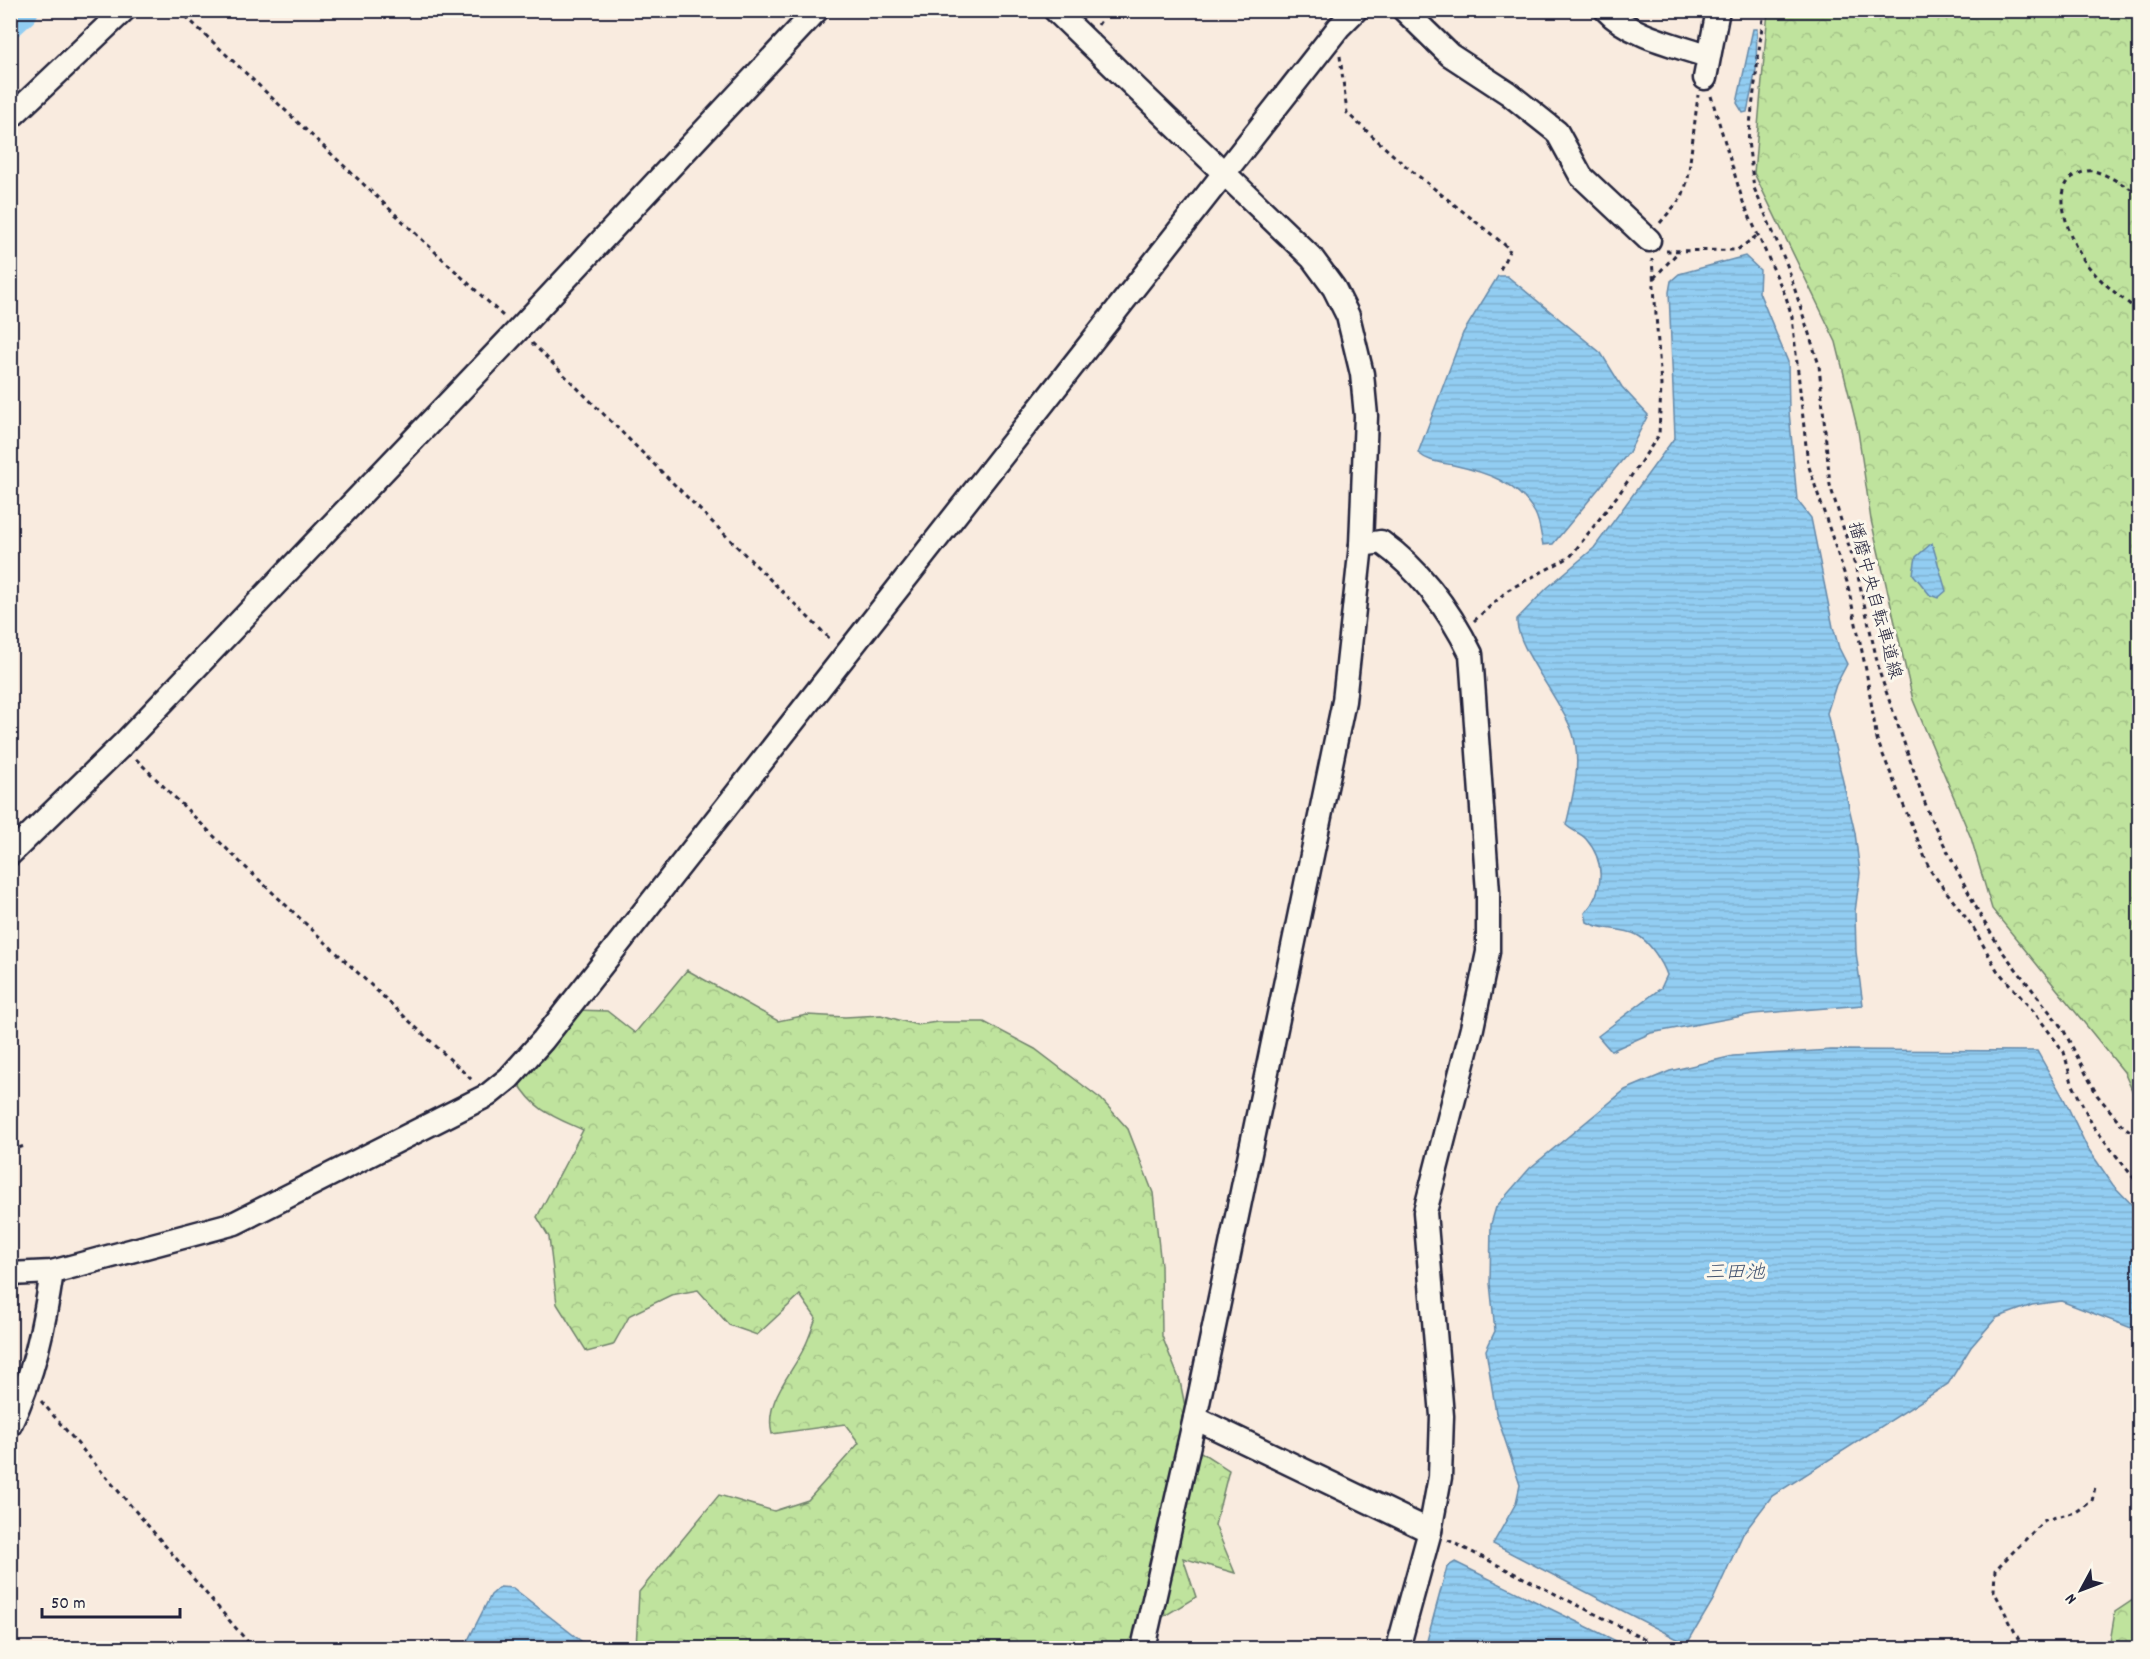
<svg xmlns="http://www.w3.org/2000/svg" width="2150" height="1659" viewBox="0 0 2150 1659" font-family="Dekko,'Klee One',sans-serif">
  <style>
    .forest { fill: url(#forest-crowns); stroke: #70826c; stroke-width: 1.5 }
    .water { fill: url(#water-rules); stroke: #6589a9; stroke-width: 1.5 }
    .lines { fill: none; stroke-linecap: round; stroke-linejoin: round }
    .river { stroke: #92cdf2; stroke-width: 33 }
    .minor-casing { stroke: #22223b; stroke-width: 27 }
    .path { stroke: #22223b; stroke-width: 3; stroke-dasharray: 4.5 4.5; stroke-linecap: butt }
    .minor { stroke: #fbf7ec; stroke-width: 22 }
    .labels { text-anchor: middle; stroke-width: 6; stroke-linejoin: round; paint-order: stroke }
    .street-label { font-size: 18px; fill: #22223b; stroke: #fbf7ec }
    .water-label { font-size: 20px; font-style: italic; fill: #445572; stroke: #fbf7ec }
  </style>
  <defs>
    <pattern id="forest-crowns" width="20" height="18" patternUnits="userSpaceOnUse" patternTransform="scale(1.5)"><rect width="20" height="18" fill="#bfe39d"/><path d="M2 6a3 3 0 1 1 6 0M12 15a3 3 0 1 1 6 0" fill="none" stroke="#a4c288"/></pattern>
    <pattern id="water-rules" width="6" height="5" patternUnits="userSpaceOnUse" patternTransform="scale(1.5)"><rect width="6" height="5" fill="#92cdf2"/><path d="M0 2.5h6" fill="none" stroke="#7eb0d0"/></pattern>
  </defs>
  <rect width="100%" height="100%" fill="#f9ebdf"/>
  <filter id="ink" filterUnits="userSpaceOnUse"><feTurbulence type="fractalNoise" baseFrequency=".0167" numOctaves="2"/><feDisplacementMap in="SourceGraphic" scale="12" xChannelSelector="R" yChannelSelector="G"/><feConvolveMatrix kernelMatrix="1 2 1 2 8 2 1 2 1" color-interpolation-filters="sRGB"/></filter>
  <g filter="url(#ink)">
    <g class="forest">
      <polygon points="1768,11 2139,11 2139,1106 2124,1072 1992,909 1971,838 1913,700 1871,520 1858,431 1836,342 1754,173"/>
      <path d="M687,970L778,1021L807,1015L845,1017L881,1015L917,1025L937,1022H984L1035,1049L1101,1099L1128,1129L1153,1193L1161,1265L1162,1336L1180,1381L1193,1447L1229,1470L1215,1525L1235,1573L1183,1558L1196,1597L1146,1627L1126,1648H636L639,1592L719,1495L774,1511L808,1500L859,1443L845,1424L772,1434C764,1401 791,1375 804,1348C809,1339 812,1328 816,1318L800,1295L757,1335L729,1325L698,1290L671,1295L630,1315L613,1345L587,1352L557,1304L549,1237L537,1217L583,1130C552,1116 535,1111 517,1081L577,1010L607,1011L635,1033Z"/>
      <polygon points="2139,1596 2139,1648 2109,1648 2115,1612"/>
    </g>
    <g class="water">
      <polygon points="1753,29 1757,29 1756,70 1747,112 1743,113 1737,103"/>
      <path d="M1745,256L1760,270L1759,292L1788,362L1789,411L1797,500L1811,518L1833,627L1839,648L1847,664L1836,685L1827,713L1855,833L1860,873L1855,912L1856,952L1863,1005L1753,1014L1651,1033L1611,1051L1598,1036L1661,988L1667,975C1663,963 1649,941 1637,935C1621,927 1602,931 1587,922L1585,913C1604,891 1606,862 1586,839C1581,833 1572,831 1566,825C1573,795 1582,764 1573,734C1563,702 1515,647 1517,619L1547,588L1594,548L1675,437L1669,292L1671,281L1679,274Z"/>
      <path d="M1498,276H1507L1601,353L1622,387L1648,415L1629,452L1553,544L1543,545C1541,535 1540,522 1535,513C1518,482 1485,472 1453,465C1439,462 1429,462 1418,453L1463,333Z"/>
      <polygon points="1932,543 1946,591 1938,598 1930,595 1913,574 1916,557"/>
      <polygon points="1831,1050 2037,1051 2064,1099 2087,1147 2113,1185 2139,1212 2139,1331 2061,1301 2032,1305 1996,1318 1971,1347 1948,1384 1772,1496 1743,1534 1713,1600 1687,1644 1493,1544 1516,1503 1520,1485 1496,1413 1486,1350 1495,1331 1490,1283 1491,1224 1496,1207 1530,1168 1625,1090 1670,1071 1733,1056"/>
      <polygon points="1455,1562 1614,1640 1630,1648 1425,1648 1447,1567"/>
      <polygon points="500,1587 513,1588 590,1648 464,1648 491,1595"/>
    </g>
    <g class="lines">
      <polyline class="river" points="10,21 22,10"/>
      <g class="minor-casing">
        <g id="minor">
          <polyline points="1055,10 1312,258 1334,288 1348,316 1362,374 1366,416 1361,545 1344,701 1195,1418 1143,1648"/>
          <polyline points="1404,10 1450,55 1508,93 1557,132 1581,176 1649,240"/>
          <path d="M1606,10C1630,36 1675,45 1707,56"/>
          <polyline points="1705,78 1718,10"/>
          <polyline points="10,118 124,10"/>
          <path d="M1361,545L1381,542C1420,570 1450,611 1471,654L1488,892V952L1472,1028L1425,1212L1442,1416L1440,1477L1430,1531L1398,1648"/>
          <polyline points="10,854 122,745 518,330 817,10"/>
          <polyline points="10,1274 52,1272 235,1223 488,1095 509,1078 543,1040 1339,27 1356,10"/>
          <polyline points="1195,1418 1430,1531"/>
          <path d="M10,1425C34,1375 44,1326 52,1272"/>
        </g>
      </g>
      <g class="path">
        <polyline points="179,10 503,316"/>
        <polyline points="1764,10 1748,141 1754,188 1787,265 1819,365 1830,485 1857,572 1880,674 1930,817 1981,917 2002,951 2063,1029 2097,1095 2123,1126 2140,1138"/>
        <polyline points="1098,25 1108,10"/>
        <polyline points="1340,56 1347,113 1402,163 1510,249 1499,272"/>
        <polyline points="1711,96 1743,202 1786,297 1792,317 1808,464 1847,582 1866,670 1877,740 1930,870 1973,927 1997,970 2035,1013 2064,1052 2072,1083 2093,1126 2140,1186"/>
        <path d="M2140,194C2126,187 2109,175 2094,171C2088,170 2082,172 2076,175C2050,187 2069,236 2080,254C2093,277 2119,296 2140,312"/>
        <polyline points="1660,223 1682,197 1688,179 1698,95"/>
        <polyline points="1666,251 1737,250 1758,235"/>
        <polyline points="1654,278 1679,251"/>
        <polyline points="532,343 832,641"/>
        <polyline points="1474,621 1508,590 1570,557 1621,491 1659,435 1661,385 1652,259"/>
        <polyline points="136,759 240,862 472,1080"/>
        <polyline points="10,1150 25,1146"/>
        <polyline points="41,1401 253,1648"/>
        <polyline points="1448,1540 1663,1648"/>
        <polyline points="2023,1648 1994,1591 1995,1570 2045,1520 2076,1512 2092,1501 2095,1487"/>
      </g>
      <use href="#minor" class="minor"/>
    </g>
  </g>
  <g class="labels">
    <g class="street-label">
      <text transform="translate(1876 600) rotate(75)" y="6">播磨中央自転車道線</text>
    </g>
    <g class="water-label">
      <text x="1735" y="1278">三田池</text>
    </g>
  </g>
  <rect width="2150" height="1659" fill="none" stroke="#fbf7ec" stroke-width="36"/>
  <rect x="18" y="18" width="2114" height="1623" fill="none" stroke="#22223b" stroke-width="2" filter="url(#ink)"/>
  <g transform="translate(2081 1590) rotate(229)" stroke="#fbf7ec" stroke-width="4.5" paint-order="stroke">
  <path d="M0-4.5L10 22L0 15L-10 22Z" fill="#22223b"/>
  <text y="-9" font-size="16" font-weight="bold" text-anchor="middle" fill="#22223b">N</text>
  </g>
  <path d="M42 1608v9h138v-9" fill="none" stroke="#22223b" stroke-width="3"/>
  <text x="51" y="1608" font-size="18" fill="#22223b" stroke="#fbf7ec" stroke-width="4.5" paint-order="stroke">50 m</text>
</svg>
